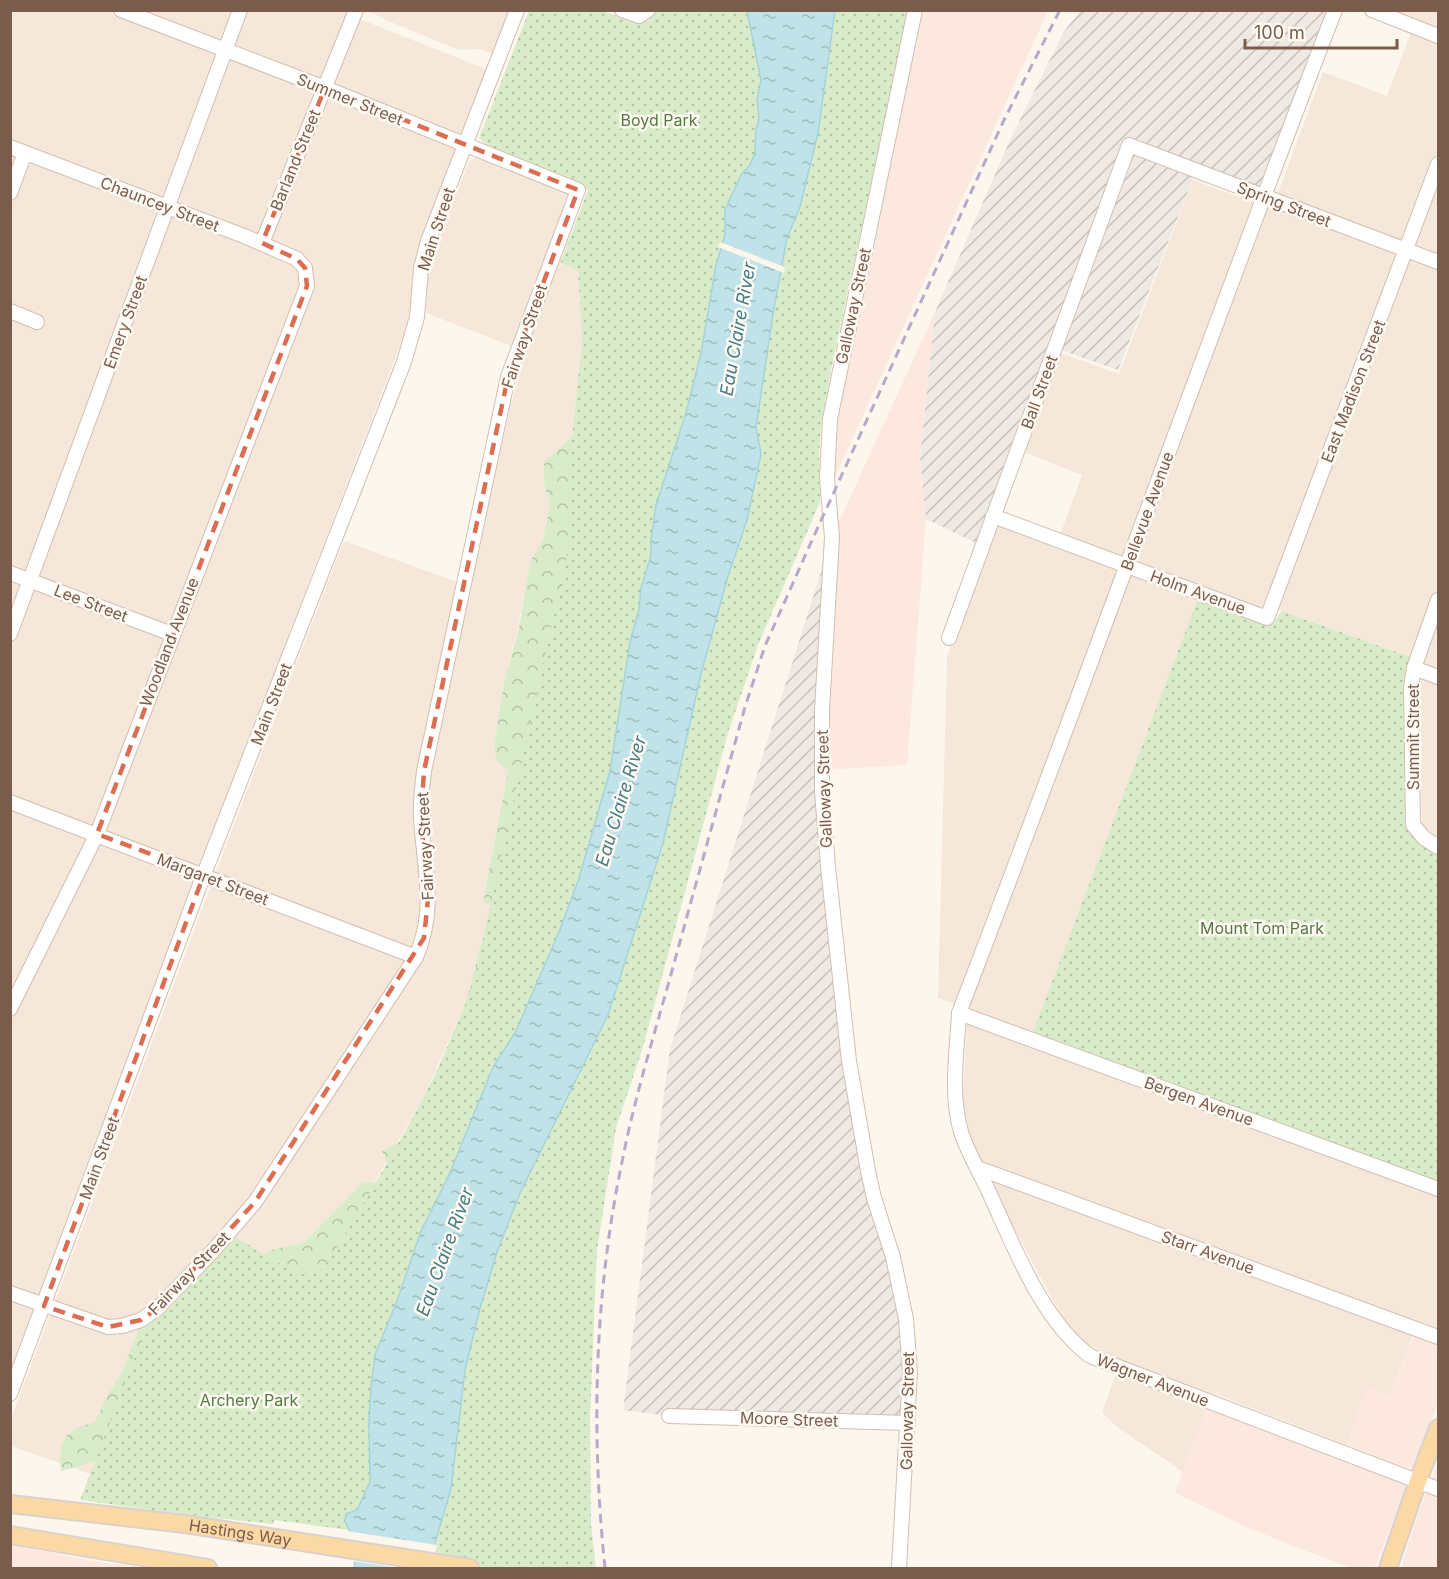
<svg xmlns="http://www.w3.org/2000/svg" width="1449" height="1579" viewBox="0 0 1449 1579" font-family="Inter,sans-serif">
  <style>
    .residential { fill: #f5e8da }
    .commercial { fill: #fde8e0 }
    .industrial { fill: url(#industrial-furrows) }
    .forest { fill: url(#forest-crowns) }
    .park { fill: url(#park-dots) }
    .water { fill: url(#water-ripples); stroke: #a5d3da; stroke-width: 1.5 }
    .pier { fill: #fdf6ec }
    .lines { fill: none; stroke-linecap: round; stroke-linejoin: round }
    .minor-casing { stroke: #d1beb0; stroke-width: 16 }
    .major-casing { stroke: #dad1cd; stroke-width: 20 }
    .minor { stroke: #fff; stroke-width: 14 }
    .major { stroke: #fbd9a5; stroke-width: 16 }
    .rail { stroke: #b9a8c9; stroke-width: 3; stroke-dasharray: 9 6; stroke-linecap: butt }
    .marked { fill: none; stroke: #dc6d51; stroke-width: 4.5; stroke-dasharray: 12 8; stroke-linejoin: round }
    .labels { text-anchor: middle; stroke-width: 5; stroke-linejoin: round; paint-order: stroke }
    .street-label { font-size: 16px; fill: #7a5c4d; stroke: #fffaf3 }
    .park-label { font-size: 16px; fill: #537a41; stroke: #fffaf3 }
    .water-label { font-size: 18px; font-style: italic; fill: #437c86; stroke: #fffaf3 }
  </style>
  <defs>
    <pattern id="industrial-furrows" width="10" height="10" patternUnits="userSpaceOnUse" patternTransform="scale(1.5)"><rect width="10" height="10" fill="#efe9e4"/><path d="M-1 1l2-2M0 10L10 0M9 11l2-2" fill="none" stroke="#c7c0bb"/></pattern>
    <pattern id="forest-crowns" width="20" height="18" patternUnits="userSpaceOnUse" patternTransform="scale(1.5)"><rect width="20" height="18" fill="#d8ecc9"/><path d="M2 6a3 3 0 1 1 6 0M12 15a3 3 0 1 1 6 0" fill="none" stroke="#b4c2a5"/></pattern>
    <pattern id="park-dots" width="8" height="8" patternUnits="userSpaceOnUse" patternTransform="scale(1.5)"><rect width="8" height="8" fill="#d8ecc9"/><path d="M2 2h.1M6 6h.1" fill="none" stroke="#b4c2a5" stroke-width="1.8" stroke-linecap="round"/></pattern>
    <pattern id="water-ripples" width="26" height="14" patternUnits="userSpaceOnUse" patternTransform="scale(1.5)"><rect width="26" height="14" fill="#bfe3e8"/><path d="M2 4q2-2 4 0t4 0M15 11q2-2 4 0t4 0" fill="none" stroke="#a0bbbe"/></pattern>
  </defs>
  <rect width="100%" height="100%" fill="#fdf6ec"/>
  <g class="residential">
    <polygon points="11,11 348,11 347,14 488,70 420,246 413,273 409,314 403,338 162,964 11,1373"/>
    <polygon points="370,11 511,11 494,54 479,49 460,50 454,48 386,20"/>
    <polygon points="1395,11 1438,11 1438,841 1427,833 1422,827 1418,695 1424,661 1265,605 1260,608 1203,587 1030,1042 1438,1196 1438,1328 1419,1321 1390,1396 1368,1387 1347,1445 1213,1393 1183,1472 1116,1426 1102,1412 1121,1360 1086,1344 1065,1322 1007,1216 966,1134 962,1110 968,1009 938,998 947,656 998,528 1003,526 1056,546 1082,475 1024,452 1061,353 1119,374 1193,180 1272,209 1323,72 1387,96 1416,19"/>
    <polygon points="477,156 566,192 568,195 568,199 546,258 578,270 582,343 572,437 544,462 544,483 550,505 543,540 530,563 518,627 505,678 494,746 508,771 483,902 491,906 476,972 466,1003 422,1100 324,1269 299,1276 221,1231 162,1297 143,1312 147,1326 90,1474 11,1446 10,1421 236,819 344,541 471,587 510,407 526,352 426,313 425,300 428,273 434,250 469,162"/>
  </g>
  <g class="commercial">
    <polygon points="922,11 1048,11 834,479 839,406"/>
    <polygon points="935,312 920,458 926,519 907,765 822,770 832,537"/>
    <polygon points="1438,1326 1438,1404 1412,1467 1404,1467 1347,1445 1368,1387 1390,1396 1415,1334 1433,1340"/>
    <polygon points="1207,1407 1404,1483 1406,1488 1375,1568 1352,1568 1298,1548 1246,1527 1175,1493"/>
    <polygon points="1438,1462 1438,1568 1401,1568 1417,1517"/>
    <polygon points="11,1545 100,1562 147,1568 11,1568"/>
  </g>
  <g class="industrial">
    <polygon points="1080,11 1335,11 1263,196 1196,171 1118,370 1055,348 993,516 976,543 926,519 920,458 935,312 1010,140 1063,33"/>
    <polygon points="832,537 822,710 849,1061 906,1319 908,1423 669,1416 623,1410 670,1049"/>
  </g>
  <path class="forest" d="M580,419L595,429L483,1094L449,1175L120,1452L84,1465L61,1471C58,1439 64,1431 95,1422L109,1393L122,1372L139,1328L153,1323L169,1309L237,1262L272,1250L305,1242L363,1182L381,1183L389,1167L382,1151L403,1140L411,1131L466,1003L491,906L483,902L508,771L497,761L494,746L505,678L519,627L530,562L543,540L550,505L544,483V462L572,437Z"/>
  <g class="park">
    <path d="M529,11H602L638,23L648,21L657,11H747L761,80L757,99L759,119L756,129L755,153L750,165L741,175L725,210V235L716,265L701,353L686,413L656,505L651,540V556L641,588L639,609L630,642L610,771L599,811L579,878L559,932L516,1031L493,1067L449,1175L421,1231L397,1301L375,1355L371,1386L369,1421L370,1482L357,1510L345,1521L349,1530L274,1520L273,1524L197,1516L80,1500L147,1326L169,1309L235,1237L299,1275L324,1269C380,1174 443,1079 476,972L568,551L572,437L582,343L578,270L560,263L588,190L570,178L487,146L479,138Z"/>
    <polygon points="835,11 908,11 832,365 821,425 819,454 820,502 758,645 728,733 643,1047 616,1128 597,1250 590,1414 591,1524 596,1568 430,1568 432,1553 451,1489 465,1370 480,1308 498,1249 520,1193 608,1015 663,843 701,674 728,576 747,520 761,454 756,427 774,308 787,238 800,207 818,133"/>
    <polygon points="1199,596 1269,621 1275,620 1282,611 1411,657 1410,827 1438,853 1438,1182 1033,1032"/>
  </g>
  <polygon class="water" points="747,11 835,11 818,133 800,207 787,238 774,308 756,427 761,454 747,520 728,576 701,674 663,843 608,1015 520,1193 498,1249 480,1308 465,1370 451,1489 432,1553 430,1568 354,1568 357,1548 345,1521 346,1514 357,1510 370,1482 369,1421 371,1386 375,1355 397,1301 421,1231 449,1175 493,1067 516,1031 559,932 579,878 610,771 630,642 639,609 641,588 651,556 651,540 656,505 686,413 701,353 716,265 725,235 725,210 741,175 750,165 755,153 756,129 759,119 757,99 761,80"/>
  <g class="pier">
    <polygon points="720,242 785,267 784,273 718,247"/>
    <polygon points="347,1531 437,1545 433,1568 398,1568 353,1561 354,1548"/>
  </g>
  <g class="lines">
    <g class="minor-casing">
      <g id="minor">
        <polyline points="622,10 639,16 648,10"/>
        <path d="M1335,10C1206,343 1087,680 959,1013C957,1051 950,1094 961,1132C967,1151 979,1171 988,1190C1013,1244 1041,1320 1090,1356L1438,1489"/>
        <polyline points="1372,10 1438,36"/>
        <polyline points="10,147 244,236 297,259 305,268 307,286 97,834 10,1009"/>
        <polyline points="10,193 25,153"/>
        <polyline points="262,243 356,10"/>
        <polyline points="10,311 37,322"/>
        <polyline points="993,516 1267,618 1438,164"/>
        <polyline points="10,573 172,634"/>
        <polyline points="1438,600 1414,668 1411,687 1413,825 1424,838 1438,847"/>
        <polyline points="10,634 240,10"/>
        <polyline points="949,638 1129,145 1438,262"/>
        <polyline points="1414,668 1438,677"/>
        <polyline points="10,802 416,957"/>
        <polyline points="959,1013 1438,1189"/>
        <polyline points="978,1168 1438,1337"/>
        <path d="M10,1293L108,1327L122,1326L141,1320L158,1308L212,1252L255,1202L416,957C437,908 424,869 421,818C420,803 422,787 424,771L508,377L578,190L325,88L121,10"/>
        <polyline points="10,1394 204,874 404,362 417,317 421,268 428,241 517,10"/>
        <polyline points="669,1416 908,1423"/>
        <polyline points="899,1568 910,1372 906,1319 893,1257 874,1198 868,1171 849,1061 828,867 822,791 822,710 832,537 827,479 830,419 915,10"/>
      </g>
    </g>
    <g class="major-casing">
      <g id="major">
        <path id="s1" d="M10,1504L185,1524L470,1568"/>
        <polyline points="10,1535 208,1568"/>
        <polyline points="1388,1568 1418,1481 1438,1428"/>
      </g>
    </g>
    <use href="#minor" class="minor"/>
    <use href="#major" class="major"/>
    <path class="rail" d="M605,1568C591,1433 594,1296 622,1162C634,1100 653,1039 670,978C695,887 720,797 745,707L765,646L813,538L1004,120L1060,10"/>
  </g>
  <path class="marked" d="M325,88L578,190L508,377L424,771L421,817L428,899L424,938L255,1202L158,1308L141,1320L108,1327L44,1306L204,874L97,834L307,286L305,268L297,259L262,243Z"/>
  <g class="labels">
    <g class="street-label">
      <text transform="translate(350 99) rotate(22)" y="6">Summer Street</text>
      <text transform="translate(295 160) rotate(-68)" y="6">Barland Street</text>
      <text transform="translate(160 204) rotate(21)" y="6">Chauncey Street</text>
      <text transform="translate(1284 204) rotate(21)" y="6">Spring Street</text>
      <text transform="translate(436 229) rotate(-72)" y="6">Main Street</text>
      <text transform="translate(853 306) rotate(-78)" y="6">Galloway Street</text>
      <text transform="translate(125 322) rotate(-70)" y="6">Emery Street</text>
      <text transform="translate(524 336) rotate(-71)" y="6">Fairway Street</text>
      <text transform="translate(1353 391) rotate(-69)" y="6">East Madison Street</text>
      <text transform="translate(1039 392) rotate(-70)" y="6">Ball Street</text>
      <text transform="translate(1147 511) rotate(-70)" y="6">Bellevue Avenue</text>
      <text transform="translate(1198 592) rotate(20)" y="6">Holm Avenue</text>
      <text transform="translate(91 603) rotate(21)" y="6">Lee Street</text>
      <text transform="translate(169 642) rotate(-69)" y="6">Woodland Avenue</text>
      <text transform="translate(271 704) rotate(-69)" y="6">Main Street</text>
      <text transform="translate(1413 737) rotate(-90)" y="6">Summit Street</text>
      <text transform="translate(824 789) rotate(-92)" y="6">Galloway Street</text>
      <text transform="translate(425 846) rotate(-93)" y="6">Fairway Street</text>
      <text transform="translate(213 879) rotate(21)" y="6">Margaret Street</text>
      <text transform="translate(1199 1101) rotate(20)" y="6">Bergen Avenue</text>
      <text transform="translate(99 1158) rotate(-70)" y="6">Main Street</text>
      <text transform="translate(1208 1252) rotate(20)" y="6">Starr Avenue</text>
      <text transform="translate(189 1273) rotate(-46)" y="6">Fairway Street</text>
      <text transform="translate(1153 1380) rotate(21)" y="6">Wagner Avenue</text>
      <text transform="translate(907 1411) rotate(-89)" y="6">Galloway Street</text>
      <text transform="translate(789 1419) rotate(2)" y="6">Moore Street</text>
      <text dy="6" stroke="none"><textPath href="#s1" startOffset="232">Hastings Way</textPath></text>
    </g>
    <g class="park-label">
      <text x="659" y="126">Boyd Park</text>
      <text x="1262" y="934">Mount Tom Park</text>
      <text x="249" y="1406">Archery Park</text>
    </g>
    <g class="water-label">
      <text transform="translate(738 329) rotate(-80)" y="6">Eau Claire River</text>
      <text transform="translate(621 801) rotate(-73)" y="6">Eau Claire River</text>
      <text transform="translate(445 1252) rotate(-70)" y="6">Eau Claire River</text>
    </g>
  </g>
  <rect width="1449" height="1579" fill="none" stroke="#7a5c4d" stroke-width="24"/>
  <path d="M1245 39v9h152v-9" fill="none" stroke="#7a5c4d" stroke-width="3"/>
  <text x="1254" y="39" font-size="18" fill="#7a5c4d" stroke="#fffaf3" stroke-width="4.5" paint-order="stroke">100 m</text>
</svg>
